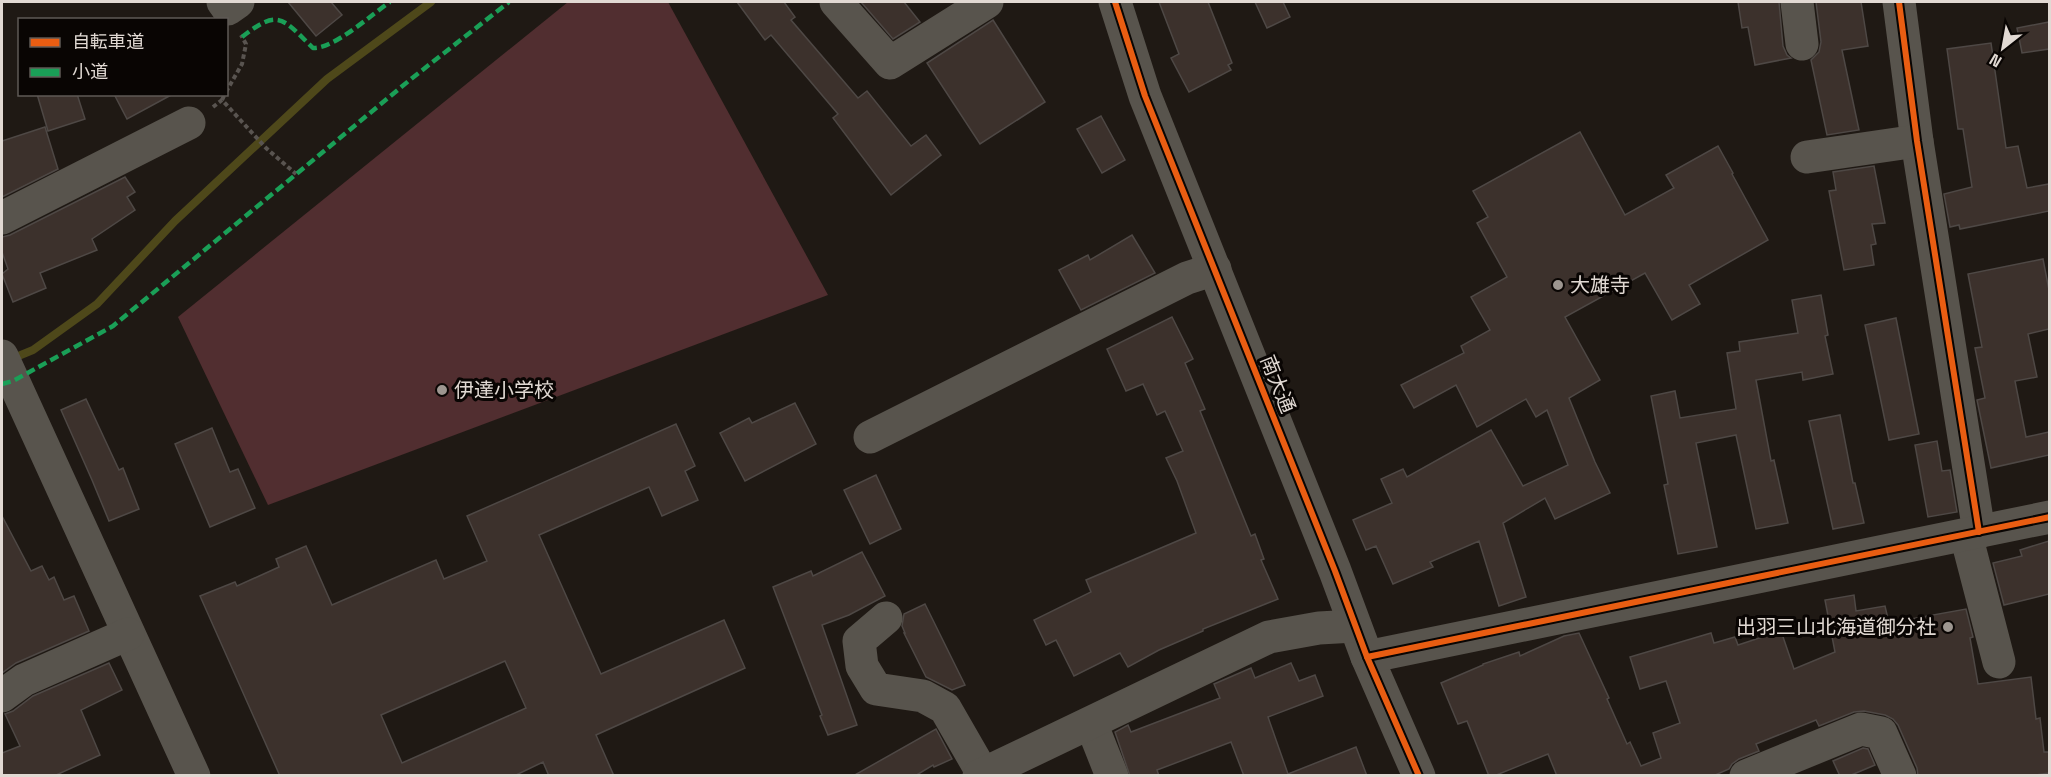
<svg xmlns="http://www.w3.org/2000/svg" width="2051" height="777" viewBox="0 0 2051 777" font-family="'Space Grotesk','Noto Sans JP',sans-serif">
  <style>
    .green { fill: #512e30 }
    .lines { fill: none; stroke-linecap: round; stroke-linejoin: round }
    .stream { stroke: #4e481a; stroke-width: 8 }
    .building { fill: #3c312c; stroke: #4e4845; stroke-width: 1.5; fill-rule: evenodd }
    .path { stroke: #595450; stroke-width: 4; stroke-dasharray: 4.5 3; stroke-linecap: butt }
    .minor { stroke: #58544d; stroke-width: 33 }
    .quiet { stroke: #1a9f57; stroke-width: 4.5; stroke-dasharray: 9 4.5; stroke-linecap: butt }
    .cycleway-casing { stroke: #090503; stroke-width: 10 }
    .cycleway { stroke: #e95d12; stroke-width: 6 }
    .poi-dot { fill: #9d9690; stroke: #090503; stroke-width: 2 }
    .labels { text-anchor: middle; stroke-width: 6; stroke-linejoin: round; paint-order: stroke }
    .poi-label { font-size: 20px; fill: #e1d9d3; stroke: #090503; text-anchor: start }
    .street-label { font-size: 20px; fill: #e1d9d3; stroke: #090503 }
  </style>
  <rect width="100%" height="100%" fill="#1f1914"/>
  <polygon class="green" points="568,2 668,2 828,295 268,505 178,317"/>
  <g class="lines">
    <polyline class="stream" points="11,359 33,350 97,304 175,221 327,79 431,2"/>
  </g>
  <g class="building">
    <polygon points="288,2 331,2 342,15 316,36"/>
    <polygon points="737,2 784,2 795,17 791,20 858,98 867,91 911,146 926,135 941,155 891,195 833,118 838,114 771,35 765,40"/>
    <polygon points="861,2 904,2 920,22 893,39"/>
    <polygon points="1159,2 1208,2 1232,63 1228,65 1231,70 1189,92 1171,58 1179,54"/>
    <polygon points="1255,2 1283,2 1290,17 1267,28"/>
    <polygon points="1738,2 1779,2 1783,46 1787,55 1791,58 1755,65 1748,27 1742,28"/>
    <polygon points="1816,2 1861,2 1868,46 1842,50 1859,130 1827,135 1811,60 1819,52 1821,42"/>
    <polygon points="993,20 1045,102 980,144 927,63"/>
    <polygon points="2049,22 2049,49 2022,53 2017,28"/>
    <polygon points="1991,43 2006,148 2018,146 2027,188 2049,184 2049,211 1960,229 1959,225 1950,227 1944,194 1972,187 1963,129 1958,129 1947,49"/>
    <polygon points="37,94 77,94 85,119 48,131"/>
    <polygon points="114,94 173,94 127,119"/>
    <polygon points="1101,116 1125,160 1102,173 1077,129"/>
    <polygon points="45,127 58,169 2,197 2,141"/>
    <polygon points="1580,132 1625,215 1674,188 1666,175 1718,146 1733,173 1732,174 1768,240 1689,285 1700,304 1672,320 1645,273 1565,317 1600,380 1569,398 1595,462 1610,493 1555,519 1545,498 1503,523 1526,597 1499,606 1479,541 1430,562 1433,567 1393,584 1376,546 1366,550 1353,520 1392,503 1381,479 1403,469 1407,477 1491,430 1523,486 1568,465 1547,410 1536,417 1526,399 1477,427 1456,385 1414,408 1401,385 1464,353 1461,346 1490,330 1471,297 1507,277 1477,223 1488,217 1473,191"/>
    <polygon points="1874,166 1885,223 1872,224 1876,244 1871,245 1874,265 1844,270 1829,191 1836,190 1833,172"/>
    <polygon points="125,177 135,192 127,197 135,210 92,239 97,250 40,273 46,288 13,302 2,274 8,269 2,252 2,237 10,235"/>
    <polygon points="1132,235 1155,273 1081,310 1059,270 1088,255 1090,260"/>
    <polygon points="2043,259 2049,290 2049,329 2028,334 2037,377 2015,381 2026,437 2049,432 2049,455 1991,468 1977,400 1985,398 1975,348 1982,347 1968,274"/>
    <polygon points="1821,295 1828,335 1825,336 1833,374 1803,380 1802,372 1756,380 1771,461 1774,460 1788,523 1756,529 1736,435 1696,443 1717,547 1678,554 1664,485 1668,484 1651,396 1675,391 1680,418 1736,409 1727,353 1740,351 1739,342 1798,333 1792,300"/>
    <polygon points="1172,317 1193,359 1185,363 1205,409 1200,411 1251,536 1255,534 1264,559 1261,560 1278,599 1203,629 1203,631 1159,650 1128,667 1120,653 1074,676 1056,640 1046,645 1034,620 1091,592 1086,580 1196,533 1177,481 1166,458 1183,451 1165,411 1157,415 1143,384 1126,391 1107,349"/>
    <polygon points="1896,318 1919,434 1889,440 1865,325"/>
    <polygon points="86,399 119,470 123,468 139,509 109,521 92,480 61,410"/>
    <polygon points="795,403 816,444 745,481 720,433 749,418 752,423"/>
    <polygon points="1840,415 1853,483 1855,483 1864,523 1833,529 1809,421"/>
    <path d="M676,424L695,466L685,471L698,500L662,516L649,487L539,535L601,674L724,620L745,668L596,735L614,776H549L543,762L514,776H280L200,596L235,582L237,586L279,567L276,559L306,546L332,605L436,560L444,579L487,561L467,516ZM505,661L526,708L402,763L381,715Z"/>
    <polygon points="212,428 230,472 238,469 255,508 210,527 175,444"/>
    <polygon points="1937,441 1942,471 1950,470 1957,512 1928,517 1915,445"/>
    <polygon points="876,475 901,529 870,544 844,490"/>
    <polygon points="2,516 31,571 42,566 49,580 54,577 64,600 74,596 89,631 16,663 2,673"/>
    <polygon points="2049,541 2049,594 2004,605 1993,563 2022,556 2020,550"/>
    <polygon points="862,552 885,596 849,615 822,625 857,725 828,735 820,716 822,715 773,587 811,571 813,576"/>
    <polygon points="1854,595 1856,611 1885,606 1889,623 1966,609 1973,637 1970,638 1978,684 2031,677 2036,719 2040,718 2044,752 2049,752 2049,773 2028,776 1918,776 1917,768 1898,725 1893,719 1885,715 1864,711 1854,712 1819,726 1816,720 1756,744 1759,751 1739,759 1732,764 1729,769 1713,776 1557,776 1548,754 1494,776 1489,776 1467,721 1458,724 1441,683 1483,665 1483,664 1519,652 1520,656 1564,636 1579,633 1609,698 1607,699 1627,744 1630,742 1641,766 1661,758 1653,733 1680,723 1666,681 1640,689 1630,657 1711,633 1714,643 1735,637 1738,645 1781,631 1794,669 1835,652 1825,600"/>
    <polygon points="925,604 965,685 952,690 926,677 904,633 905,633 902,626 904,614"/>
    <polygon points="109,663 122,690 81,710 100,755 54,776 2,776 2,753 20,746 5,714 13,711 33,696"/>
    <polygon points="1291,663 1299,681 1315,675 1323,696 1268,717 1288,774 1356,747 1367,776 1244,776 1231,742 1157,770 1159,776 1130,776 1115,732 1128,725 1131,732 1220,698 1214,684 1251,668 1255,678"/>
    <polygon points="936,729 952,759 934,767 933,765 915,776 853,776"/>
    <polygon points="1863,748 1868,749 1875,765 1849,776 1840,776 1833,761"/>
  </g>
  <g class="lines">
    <g class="path">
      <polyline points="226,92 242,64 246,44 241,35"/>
      <polyline points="222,100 225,94"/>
      <polyline points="213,107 222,100 266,148 296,174"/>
    </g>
    <g class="minor">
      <polyline points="223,2 228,9 238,2"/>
      <polyline points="836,2 890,63 987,2"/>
      <polyline points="1115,2 1145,96 1335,571 1367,657 1419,776"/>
      <polyline points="1797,2 1802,44"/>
      <polyline points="1899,2 1917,141 1979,532"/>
      <polyline points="1807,157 1917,141"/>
      <polyline points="2,218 189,123"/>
      <polyline points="2,356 194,776"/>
      <polyline points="870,437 1187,278 1215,269"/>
      <polyline points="1966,535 1999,662"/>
      <polyline points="886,618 859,641 862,666 876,689 923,696 945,708 983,774"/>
      <polyline points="1367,657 2050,517"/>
      <polyline points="2,696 24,680 128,634"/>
      <polyline points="1091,723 1112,776"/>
      <polyline points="979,776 1269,637 1319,628 1355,626"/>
      <polyline points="1746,776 1861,729 1881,733 1900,776"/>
    </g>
    <g class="quiet">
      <path d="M242,37C279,8 282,18 313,48C334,49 372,14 390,2"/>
      <polyline points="2,384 13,381 113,326 411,79 509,2"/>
    </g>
    <g class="cycleway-casing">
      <g id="cycleway">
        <polyline points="1115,2 1145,96 1335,571 1367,657 1419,776"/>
        <polyline points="1899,2 1917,141 1979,532"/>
        <polyline points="1367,657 2050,517"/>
      </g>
    </g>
    <use href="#cycleway" class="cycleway"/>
  </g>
  <g class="poi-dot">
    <circle cx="1558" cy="285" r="6"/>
    <circle cx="442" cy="390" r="6"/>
    <circle cx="1948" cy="627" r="6"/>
  </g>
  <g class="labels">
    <g class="poi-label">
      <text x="1570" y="292">大雄寺</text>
      <text x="454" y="397">伊達小学校</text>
      <text x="1936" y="634" text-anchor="end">出羽三山北海道御分社</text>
    </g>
    <g class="street-label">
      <text transform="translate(1278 384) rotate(68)" y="7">南大通</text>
    </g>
  </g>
  <rect width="2051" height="777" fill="none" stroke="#e1d9d3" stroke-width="6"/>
  <rect x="18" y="18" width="210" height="78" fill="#090503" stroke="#5f5a56" stroke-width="1.5"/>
  <rect x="30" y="38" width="30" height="9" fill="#e95d12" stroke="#5f5a56" stroke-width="1.5"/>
  <text x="72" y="48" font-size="18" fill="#e1d9d3">自転車道</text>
  <rect x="30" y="68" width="30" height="9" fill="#1a9f57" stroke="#5f5a56" stroke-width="1.5"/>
  <text x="72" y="78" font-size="18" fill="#e1d9d3">小道</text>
  <g transform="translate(2003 48) rotate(211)" stroke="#090503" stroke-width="4.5" paint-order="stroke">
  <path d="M0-4.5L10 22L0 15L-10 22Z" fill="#e1d9d3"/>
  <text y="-9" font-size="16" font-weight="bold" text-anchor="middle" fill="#e1d9d3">N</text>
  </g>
</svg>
